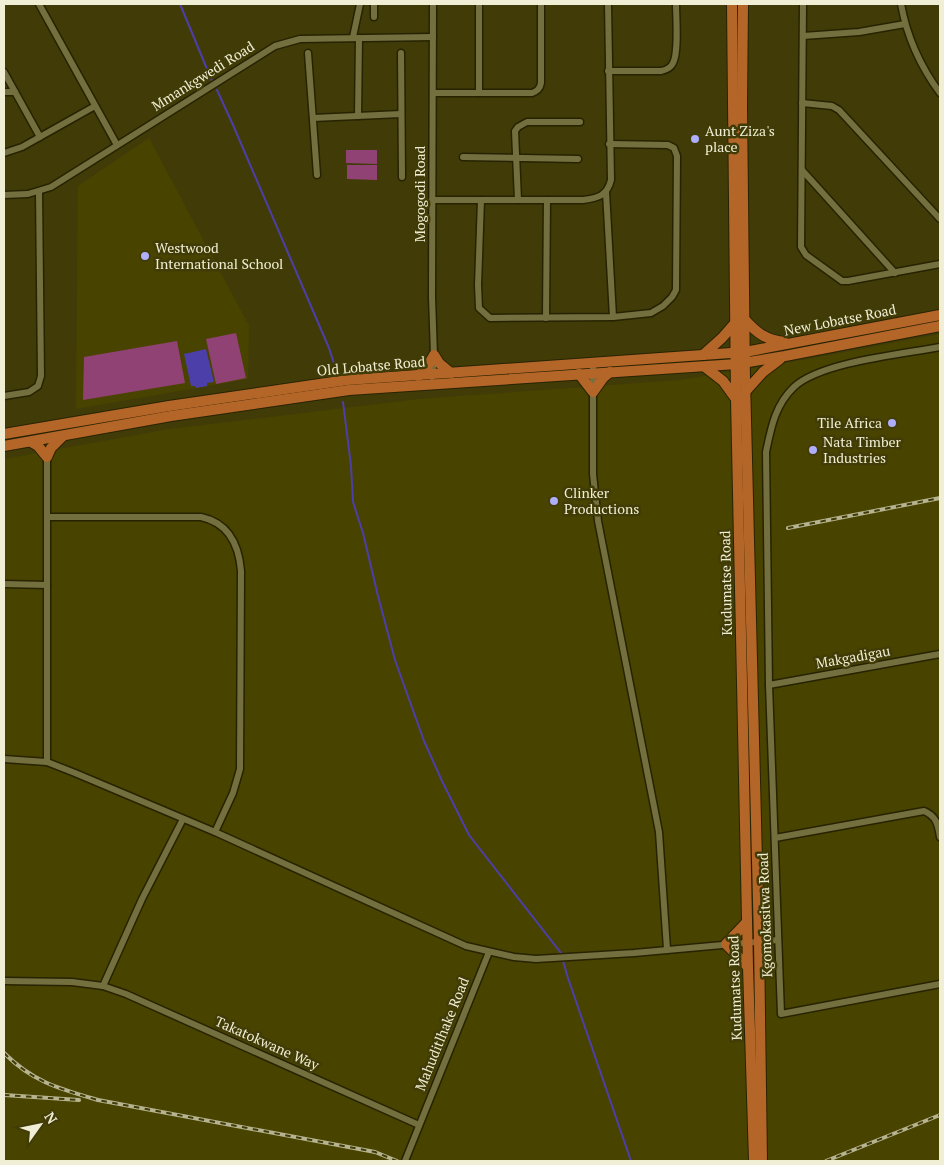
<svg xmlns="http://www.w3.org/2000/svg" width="944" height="1165" viewBox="0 0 944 1165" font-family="'PT Serif',serif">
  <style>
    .built { fill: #494300 }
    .green { fill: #914274 }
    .water { fill: #4d3fa9 }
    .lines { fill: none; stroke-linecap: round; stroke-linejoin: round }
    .stream { stroke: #4d3fa9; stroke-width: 2 }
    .minor-casing { stroke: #272300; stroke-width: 9 }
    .primary-casing { stroke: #272300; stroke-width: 12 }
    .minor { stroke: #746f3e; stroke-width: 6 }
    .primary { stroke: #b46528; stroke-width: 10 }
    .rail-casing { stroke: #b6b390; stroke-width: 4 }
    .rail { stroke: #413c07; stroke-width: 2; stroke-dasharray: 5.5; stroke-linecap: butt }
    .poi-dot { fill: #aeaefa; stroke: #413c07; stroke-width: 2 }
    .labels { text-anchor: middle; stroke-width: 5; stroke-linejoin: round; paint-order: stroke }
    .street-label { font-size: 14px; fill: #f0eed4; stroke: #413c07 }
    .poi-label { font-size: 14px; fill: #f0eed4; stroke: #413c07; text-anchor: start }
  </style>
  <rect width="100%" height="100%" fill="#413c07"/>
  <g class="built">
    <polygon points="149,138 249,326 248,379 76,409 78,186"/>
    <polygon points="940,334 940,1161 4,1161 4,459 169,429 254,419 419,399 680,380 809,359"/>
  </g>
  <g class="green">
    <polygon points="346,150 377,150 377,164 346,163"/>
    <polygon points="347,165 377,165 377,180 347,179"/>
    <polygon points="236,333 246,378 216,384 206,339"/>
    <polygon points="177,341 185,383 83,400 84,357"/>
  </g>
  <polygon class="water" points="206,349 214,382 207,383 207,386 196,388 195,386 191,386 184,354"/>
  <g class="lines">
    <g class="stream">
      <polyline points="180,4 212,81"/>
      <polyline points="217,90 233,125 329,348 338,376"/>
      <polyline points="343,402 351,466 353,502 363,533 378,596 395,660 424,741 442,781 469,835 561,953"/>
      <polyline points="563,961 568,978 631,1161"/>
    </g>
    <g class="minor-casing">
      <g id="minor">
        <polyline points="39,4 117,145"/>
        <polyline points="803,4 801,247 806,255 842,281 848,281 940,264"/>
        <path d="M901,4C907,37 920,66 940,93"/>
        <polyline points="374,17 374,4"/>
        <polyline points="803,36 859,32 905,24"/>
        <polyline points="353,37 360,4"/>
        <polyline points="308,53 317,175"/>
        <polyline points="401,53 402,177"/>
        <path d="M608,71H661C666,70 671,68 673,63C679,52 676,17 676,4"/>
        <polyline points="4,72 40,137"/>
        <polyline points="4,92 15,92"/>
        <path d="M433,93H532C537,91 540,89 541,83V4"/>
        <polyline points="479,93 479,4"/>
        <polyline points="802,103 832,106 839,110 940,219"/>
        <polyline points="358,116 359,38"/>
        <polyline points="313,118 401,114"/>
        <polyline points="4,153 22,147 95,106"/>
        <polyline points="463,157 578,159"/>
        <polyline points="802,170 895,273"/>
        <polyline points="606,192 613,317"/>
        <polyline points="4,195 28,194 51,187 275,46 300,39 433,37"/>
        <path d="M432,200H583C598,198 607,196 611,180L608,4"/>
        <polyline points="481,200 478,285 479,308 490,318 613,317 651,313 663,306 672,297 676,290 677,156 674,148 668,145 609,144"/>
        <polyline points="518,200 515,131 518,127 527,122 580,122"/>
        <polyline points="546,318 547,200"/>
        <path d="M940,347C903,354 821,362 794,387C775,405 771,428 766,452L769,685L781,1014L940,984"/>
        <polyline points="593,364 593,474 598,521 659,832 667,949"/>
        <polyline points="432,377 434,355 432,297 433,4"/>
        <polyline points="4,396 29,392 38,386 41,376 39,192"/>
        <path d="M48,517H201C229,523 239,546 241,571L240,769L233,793L215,832"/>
        <polyline points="4,584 47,585"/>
        <polyline points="769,685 940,654"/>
        <polyline points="4,759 47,762 75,773 215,832 466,946 514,957 536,959 634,953 778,940"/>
        <polyline points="47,762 47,454"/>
        <path d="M775,838L924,811C936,816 938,824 940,837"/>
        <polyline points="4,981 72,982 103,986 126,994 419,1125"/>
        <polyline points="103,986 142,899 183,819"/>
        <polyline points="405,1161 489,952"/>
      </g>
    </g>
    <g class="primary-casing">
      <g id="primary">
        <polyline points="732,4 736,399 748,967 754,1161"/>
        <polyline points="743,4 742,106 745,379 759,941 762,1161"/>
        <path d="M745,320C757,333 766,340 784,342"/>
        <polyline points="703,355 722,338 736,322"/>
        <polyline points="705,367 723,381 736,399"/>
        <polyline points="579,374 593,392 603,378 610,372"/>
        <polyline points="418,376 427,367 434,355 439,363 451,373"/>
        <polyline points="745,392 763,372 780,359"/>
        <polyline points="4,434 169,406 347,380 745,352 940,315"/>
        <polyline points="31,442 38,446 47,457 51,448 63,436"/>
        <polyline points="4,446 171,416 349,390 737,364 785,356 940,326"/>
        <polyline points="747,922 726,944 748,967"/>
      </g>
    </g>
    <use href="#minor" class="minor"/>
    <use href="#primary" class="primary"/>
    <g class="rail-casing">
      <g id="rail">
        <polyline points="788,528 940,498"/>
        <path d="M4,1053C33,1082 60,1089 98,1100L375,1152L397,1161"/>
        <polyline points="4,1095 79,1100"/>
        <polyline points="826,1161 940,1115"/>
      </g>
    </g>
    <use href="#rail" class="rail"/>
  </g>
  <g class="poi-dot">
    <circle cx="695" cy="139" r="5"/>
    <circle cx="145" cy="256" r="5"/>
    <circle cx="892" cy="423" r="5"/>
    <circle cx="813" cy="450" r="5"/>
    <circle cx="554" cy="501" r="5"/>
  </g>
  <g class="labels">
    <g class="street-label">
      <text transform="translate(203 76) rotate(-32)" y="5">Mmankgwedi Road</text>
      <text transform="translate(420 194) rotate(-90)" y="5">Mogogodi Road</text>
      <text transform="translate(840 320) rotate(-11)" y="5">New Lobatse Road</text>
      <text transform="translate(371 366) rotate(-5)" y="5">Old Lobatse Road</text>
      <text transform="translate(726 583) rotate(-91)" y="5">Kudumatse Road</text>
      <text transform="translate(853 657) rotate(-10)" y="5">Makgadigau</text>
      <text transform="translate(765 915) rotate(-92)" y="5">Kgomokasitwa Road</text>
      <text transform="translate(735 988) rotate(-92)" y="5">Kudumatse Road</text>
      <text transform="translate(442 1034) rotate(-68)" y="5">Mahuditlhake Road</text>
      <text transform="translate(267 1043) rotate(24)" y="5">Takatokwane Way</text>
    </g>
    <g class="poi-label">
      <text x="705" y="136">Aunt Ziza's<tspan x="705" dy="16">place</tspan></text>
      <text x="155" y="253">Westwood<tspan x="155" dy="16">International School</tspan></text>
      <text x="882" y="428" text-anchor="end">Tile Africa</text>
      <text x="823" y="447">Nata Timber<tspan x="823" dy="16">Industries</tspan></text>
      <text x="564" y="498">Clinker<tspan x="564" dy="16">Productions</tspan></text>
    </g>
  </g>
  <rect width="944" height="1165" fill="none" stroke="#f0eed4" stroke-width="10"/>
  <g transform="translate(40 1125) rotate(57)" stroke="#413c07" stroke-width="4" paint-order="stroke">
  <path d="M0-4L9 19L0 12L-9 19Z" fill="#f0eed4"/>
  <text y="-8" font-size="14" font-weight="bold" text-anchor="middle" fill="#f0eed4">N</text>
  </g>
</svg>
